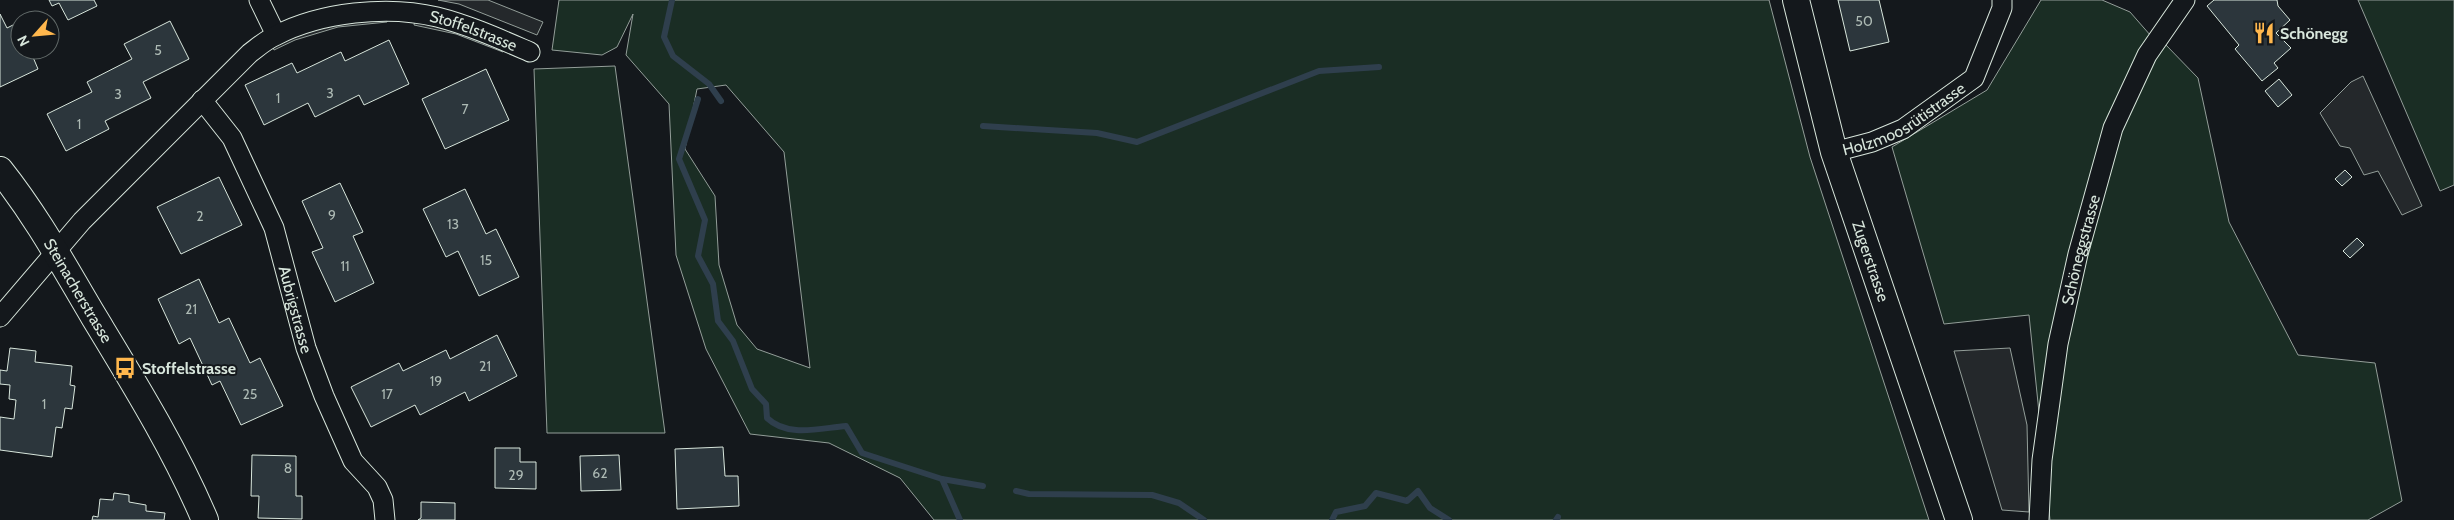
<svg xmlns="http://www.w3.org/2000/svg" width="2454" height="520" viewBox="0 0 2454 520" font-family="Cabin,sans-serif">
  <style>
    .green { fill: #1a2d24; stroke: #939e99; fill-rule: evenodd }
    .parking { fill: #24282b; stroke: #939e99 }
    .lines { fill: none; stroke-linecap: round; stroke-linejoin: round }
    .stream { stroke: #2f3f4d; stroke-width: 6 }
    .building { fill: #2c363c; stroke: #d8e6dc }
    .street-casing { stroke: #d8e6dc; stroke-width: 21 }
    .secondary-casing { stroke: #d8e6dc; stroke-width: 28 }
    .street { stroke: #14181c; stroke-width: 19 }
    .secondary { stroke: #14181c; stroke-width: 26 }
    .labels { text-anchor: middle; stroke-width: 4; stroke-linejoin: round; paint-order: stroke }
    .number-label { font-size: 14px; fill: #adbab4 }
    .street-label { font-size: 16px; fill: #d8e6dc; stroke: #14181c }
    .poi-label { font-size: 16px; font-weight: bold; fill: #d8e6dc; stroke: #14181c; text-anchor: start }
  </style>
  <rect width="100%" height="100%" fill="#14181c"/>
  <g class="green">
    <path d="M559,0H1769L1810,157L1929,520H934L900,478L829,443L750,434L706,349L676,255L669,104L626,55L633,14L617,47L602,55L552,50ZM726,85L784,152L810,368L757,349L737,325L719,265L715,196L685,149L697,89Z"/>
    <polygon points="2041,0 2102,0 2130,12 2151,36 2165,44 2198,78 2229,222 2298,355 2375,363 2402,501 2368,520 2050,520 2029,315 1944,324 1892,147 1987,90"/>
    <polygon points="2358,0 2454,0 2454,185 2440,191"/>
    <polygon points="615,66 665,433 547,433 534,69"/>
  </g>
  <g class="parking">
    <polygon points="438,0 488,0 543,22 537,35 459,4"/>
    <polygon points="388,17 387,22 338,27 295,40 274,50 272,45 327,23"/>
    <polygon points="415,19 506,46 503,52 456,34 414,25"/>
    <polygon points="2363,76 2422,206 2402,215 2378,171 2364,175 2350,148 2340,146 2320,113 2351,82"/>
    <polygon points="2010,348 2027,425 2029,512 2002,510 1954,351"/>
  </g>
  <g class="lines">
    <g class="stream">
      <polyline points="672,0 664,37 673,56 709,84 721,101"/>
      <path d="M698,99L679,159L705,220L698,256L713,284L718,321L733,341L752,389L766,404L767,418C788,438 820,428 846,426L862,453L942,479L983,486"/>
      <polyline points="983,126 1097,133 1137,142 1319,71 1379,67"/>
      <polyline points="942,479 960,520"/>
      <polyline points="1016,491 1029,494 1152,495 1179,503 1204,520"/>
      <polyline points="1332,520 1336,512 1365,506 1376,493 1407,501 1418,491 1430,508 1449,520"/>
      <polyline points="1556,520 1558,517"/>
    </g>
  </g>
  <g class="building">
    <polygon points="49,0 94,0 97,6 68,20 59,3 52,6"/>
    <polygon points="1838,0 1879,0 1889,42 1850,51"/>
    <polygon points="2214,0 2277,0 2278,6 2290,20 2276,33 2291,48 2274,63 2278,68 2262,81 2235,49 2239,45 2207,6"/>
    <polygon points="0,14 7,28 17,23 20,30 20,50 30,50 38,69 0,87"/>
    <polygon points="170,21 189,59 143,82 151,98 105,121 109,129 66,151 47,114 92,92 87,82 132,59 124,44"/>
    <polygon points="389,40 409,84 364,105 359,95 315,117 308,103 264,125 245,85 292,63 297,73 341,52 345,61"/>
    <polygon points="486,69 509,120 445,149 422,99"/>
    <polygon points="2279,79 2292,95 2278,107 2265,91"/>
    <polygon points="2345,170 2352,177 2342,186 2335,179"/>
    <polygon points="219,177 242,225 181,254 157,207"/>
    <polygon points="340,183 363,232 353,236 374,283 335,302 312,252 323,248 302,201"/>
    <polygon points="465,189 486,234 496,229 519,277 479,296 458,251 446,257 423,209"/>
    <polygon points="2357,238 2364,245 2350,258 2343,251"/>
    <polygon points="199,279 219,323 229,318 250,363 260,358 283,406 241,425 220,381 212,385 190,338 179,344 158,299"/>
    <polygon points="497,335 517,376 469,401 465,392 420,415 415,405 371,427 351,387 399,363 403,371 446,350 450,359"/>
    <polygon points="10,348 36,351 35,362 72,366 70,385 75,386 72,409 65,408 62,428 56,427 52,457 0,450 0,417 14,419 16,400 9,399 10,385 0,384 0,370 7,371"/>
    <polygon points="723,447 725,476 738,476 739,506 677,509 675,449"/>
    <polygon points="495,448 520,448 520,462 536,462 536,489 495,488"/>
    <polygon points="252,455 296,456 296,496 302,496 302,519 258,518 259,496 251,496"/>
    <polygon points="619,455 621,490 581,491 580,456"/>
    <polygon points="114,493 129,495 129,502 146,505 146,511 165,513 164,520 92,520 93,516 98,517 100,499 113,500"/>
    <polygon points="421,502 455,503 455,520 418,520 421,518"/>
  </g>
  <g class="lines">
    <g class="street-casing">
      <g id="street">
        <polyline points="259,0 276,35"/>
        <path id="s1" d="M202,100L232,138L274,228L306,348L324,396L353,461L377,487L383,500L385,520"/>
        <path id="s2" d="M1834,152L1872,142L1903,129L1974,78L2002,8V0"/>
        <path id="s3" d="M0,317L82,221L250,53C258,47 266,40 275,36C320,12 388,5 437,17C469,25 500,39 530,52"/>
        <path id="s4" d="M2039,520L2042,460L2058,344L2078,254L2113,128L2147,55L2185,0"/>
      </g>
    </g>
    <g class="secondary-casing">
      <g id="secondary">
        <path id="s5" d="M1796,0L1834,152L1959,520"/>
        <path id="s6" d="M0,170C38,218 63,265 94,317C134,383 175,449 205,520"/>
      </g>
    </g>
    <use href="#street" class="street"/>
    <use href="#secondary" class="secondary"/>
  </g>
  <defs>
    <g id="restaurant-bare" transform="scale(1.725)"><path d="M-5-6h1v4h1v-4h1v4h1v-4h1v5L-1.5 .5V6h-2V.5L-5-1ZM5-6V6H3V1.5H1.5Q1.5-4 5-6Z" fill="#ffb74d" stroke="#14181c" stroke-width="2.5" paint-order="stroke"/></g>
    <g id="bus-bare" transform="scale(1.725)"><path d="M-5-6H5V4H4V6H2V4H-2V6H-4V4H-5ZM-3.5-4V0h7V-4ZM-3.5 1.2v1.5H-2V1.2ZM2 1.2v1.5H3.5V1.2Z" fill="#ffb74d" stroke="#14181c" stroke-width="2.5" paint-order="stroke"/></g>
  </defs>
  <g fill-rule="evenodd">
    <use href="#restaurant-bare" x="2264" y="33"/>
    <use href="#bus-bare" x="125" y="368"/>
  </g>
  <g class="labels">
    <g class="number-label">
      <text x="1864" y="26">50</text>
      <text x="158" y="55">5</text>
      <text x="330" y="98">3</text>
      <text x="118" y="99">3</text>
      <text x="278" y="103">1</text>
      <text x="465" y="114">7</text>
      <text x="79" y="129">1</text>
      <text x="332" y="220">9</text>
      <text x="200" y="221">2</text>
      <text x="453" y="229">13</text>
      <text x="486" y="265">15</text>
      <text x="345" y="271">11</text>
      <text x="191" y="314">21</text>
      <text x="485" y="371">21</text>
      <text x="436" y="386">19</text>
      <text x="250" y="399">25</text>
      <text x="387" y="399">17</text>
      <text x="44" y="409">1</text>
      <text x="288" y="473">8</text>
      <text x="600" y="478">62</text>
      <text x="516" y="480">29</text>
    </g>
    <g class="street-label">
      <text dy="6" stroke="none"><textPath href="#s3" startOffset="599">Stoffelstrasse</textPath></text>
      <text dy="6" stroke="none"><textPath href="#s2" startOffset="78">Holzmoosrütistrasse</textPath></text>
      <text dy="6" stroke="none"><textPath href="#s4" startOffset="274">Schöneggstrasse</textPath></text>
      <text dy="6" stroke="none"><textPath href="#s5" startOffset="272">Zugerstrasse</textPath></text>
      <text dy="6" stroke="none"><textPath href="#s6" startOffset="144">Steinacherstrasse</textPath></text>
      <text dy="6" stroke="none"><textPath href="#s1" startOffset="232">Aubrigstrasse</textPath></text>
    </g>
    <g class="poi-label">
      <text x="2280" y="39">Schönegg</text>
      <text x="142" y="374">Stoffelstrasse</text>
    </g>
  </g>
  <g transform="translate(35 35) rotate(243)"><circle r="24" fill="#14181c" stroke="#626a69"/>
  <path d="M0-4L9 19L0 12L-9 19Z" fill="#ffb74d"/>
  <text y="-8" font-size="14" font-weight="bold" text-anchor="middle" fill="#d8e6dc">N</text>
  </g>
</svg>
